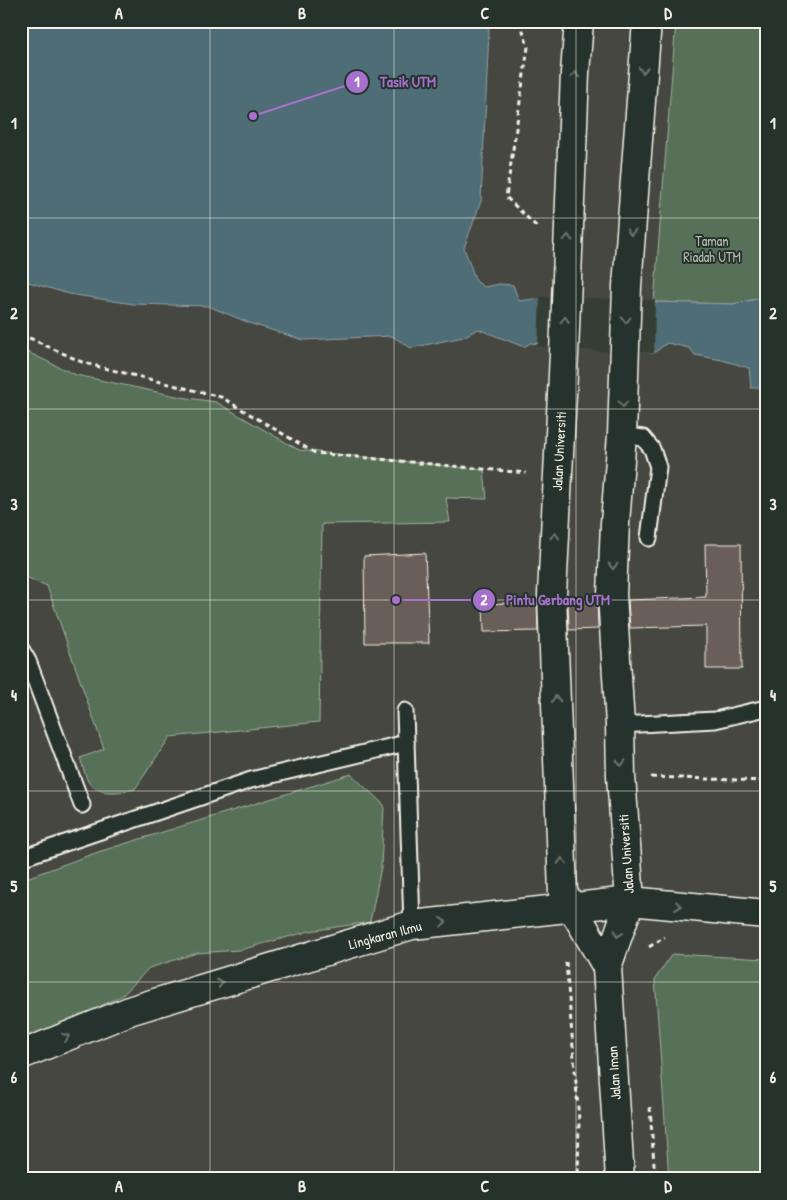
<svg xmlns="http://www.w3.org/2000/svg" width="787" height="1200" viewBox="0 0 787 1200" font-family="'Patrick Hand',sans-serif">
  <style>
    .built { fill: #444640 }
    .green { fill: #567158; stroke: #a5b1a0 }
    .water { fill: #506d76; stroke: #92a2a4 }
    .pier { fill: #343c36 }
    .building { fill: #6b5e59; stroke: #f4f1e8 }
    .lines { fill: none; stroke-linecap: round; stroke-linejoin: round }
    .service-casing { stroke: #f4f1e8; stroke-width: 19 }
    .minor-casing { stroke: #f4f1e8; stroke-width: 31 }
    .tertiary-casing { stroke: #f4f1e8; stroke-width: 31 }
    .path { stroke: #f4f1e8; stroke-width: 3; stroke-dasharray: 5 4; stroke-linecap: butt }
    .service { stroke: #26332d; stroke-width: 15 }
    .minor { stroke: #26332d; stroke-width: 28 }
    .tertiary { stroke: #26332d; stroke-width: 28 }
    .oneway { stroke: #6e766e }
    .grid { fill: none; stroke: #f4f1e8; stroke-width: 1; stroke-opacity: 0.55 }
    .labels { text-anchor: middle; stroke-width: 4; stroke-linejoin: round; paint-order: stroke }
    .park-label { font-size: 14px; fill: #b5beae; stroke: #26332d }
    .street-label { font-size: 14px; fill: #f4f1e8; stroke: #26332d }
    .leader { fill: none; stroke: #a571cd; stroke-width: 2 }
    .callout-dot { fill: #a571cd; stroke: #26332d; stroke-width: 2 }
    .mark-label { font-size: 15px; text-anchor: middle; font-weight: bold; fill: #fff }
    .callout-label { font-size: 15px; text-anchor: middle; font-weight: bold; fill: #a571cd; stroke: #26332d; stroke-width: 4; stroke-linejoin: round; paint-order: stroke }
    .neatline { fill: none; stroke: #f4f1e8; stroke-width: 2 }
    .grid-label { font-size: 16px; text-anchor: middle; font-weight: bold; fill: #f4f1e8 }
  </style>
  <rect width="100%" height="100%" fill="#343c36"/>
  <filter id="ink" filterUnits="userSpaceOnUse"><feTurbulence type="fractalNoise" baseFrequency=".02" numOctaves="2"/><feDisplacementMap in="SourceGraphic" scale="10" xChannelSelector="R" yChannelSelector="G"/><feConvolveMatrix kernelMatrix="1 2 1 2 8 2 1 2 1" color-interpolation-filters="sRGB"/></filter>
  <g filter="url(#ink)">
    <rect class="built" x="21" y="21" width="745" height="1158"/>
    <g class="green">
      <polygon points="676,21 766,21 766,297 733,304 654,302"/>
      <path d="M21,349L76,375L181,397L216,402L299,450L484,470L487,499L446,498L450,522L322,524L319,722L170,737L135,789C120,792 102,796 90,784C85,779 83,765 80,758L104,749L47,586L21,575Z"/>
      <polygon points="351,774 384,805 381,867 370,922 310,931 240,950 197,953 149,968 123,995 97,1008 21,1039 21,880 98,852"/>
      <polygon points="672,954 766,959 766,1179 669,1179 655,979"/>
    </g>
    <polygon class="water" points="21,21 488,21 489,32 481,201 464,248 476,281 484,287 499,284 513,285 519,301 533,299 733,304 766,297 766,373 759,388 751,388 749,368 722,360 695,355 689,348 667,343 654,353 530,343 524,347 478,329 463,337 411,348 392,336 303,340 252,324 208,306 133,304 69,294 21,280"/>
    <polygon class="pier" points="540,297 655,300 654,353 613,352 538,346"/>
    <g class="building">
      <polygon points="705,544 741,544 742,669 706,669 706,626 630,628 628,600 706,597"/>
      <polygon points="425,553 429,643 365,643 364,556"/>
      <polygon points="597,600 598,629 569,630 568,601"/>
      <polygon points="537,602 538,631 484,632 483,604"/>
    </g>
    <g class="lines">
      <g class="service-casing">
        <g id="service">
          <polyline points="622,435 643,438 652,449 658,467 649,538"/>
          <polyline points="21,649 28,661 82,805"/>
          <polyline points="405,711 412,925"/>
          <polyline points="620,725 715,720 766,708"/>
          <polyline points="21,858 251,780 406,743"/>
        </g>
      </g>
      <g class="minor-casing">
        <g id="minor">
          <polyline points="572,907 607,967"/>
          <polyline points="620,1179 607,967 630,901"/>
        </g>
      </g>
      <g class="tertiary-casing">
        <g id="tertiary">
          <polyline points="630,901 621,776 620,725 612,594 615,523 622,435 627,286 647,21"/>
          <polyline points="572,907 563,893 552,595 564,354 575,73 579,21"/>
          <polyline points="21,1055 132,1010 412,925 630,901 766,914"/>
        </g>
      </g>
      <g class="path">
        <polyline points="520,21 528,47 506,197 537,227"/>
        <polyline points="21,334 84,363 221,397 315,453 526,473"/>
        <polyline points="651,777 766,781"/>
        <polyline points="649,947 665,937"/>
        <polyline points="566,962 579,1120 578,1179"/>
        <polyline points="650,1107 655,1179"/>
      </g>
      <use href="#service" class="service"/>
      <use href="#minor" class="minor"/>
      <use href="#tertiary" class="tertiary"/>
    </g>
    <defs><path id="oneway-chevron" d="M-2-3.5L2.5 0L-2 3.5" fill="none" stroke-width="1.6" stroke-linecap="round" stroke-linejoin="round" transform="scale(1.25)"/></defs>
    <g class="oneway">
      <use href="#oneway-chevron" transform="translate(643 70) rotate(94)"/>
      <use href="#oneway-chevron" transform="translate(575 75) rotate(-87)"/>
      <use href="#oneway-chevron" transform="translate(631 232) rotate(94)"/>
      <use href="#oneway-chevron" transform="translate(568 238) rotate(-88)"/>
      <use href="#oneway-chevron" transform="translate(565 320) rotate(-88)"/>
      <use href="#oneway-chevron" transform="translate(626 320) rotate(92)"/>
      <use href="#oneway-chevron" transform="translate(623 404) rotate(92)"/>
      <use href="#oneway-chevron" transform="translate(555 536) rotate(-87)"/>
      <use href="#oneway-chevron" transform="translate(613 566) rotate(92)"/>
      <use href="#oneway-chevron" transform="translate(556 699) rotate(-92)"/>
      <use href="#oneway-chevron" transform="translate(621 763) rotate(89)"/>
      <use href="#oneway-chevron" transform="translate(562 861) rotate(-92)"/>
      <use href="#oneway-chevron" transform="translate(678 906) rotate(6)"/>
      <use href="#oneway-chevron" transform="translate(443 922) rotate(-6)"/>
      <use href="#oneway-chevron" transform="translate(618 934) rotate(109)"/>
      <use href="#oneway-chevron" transform="translate(220 983) rotate(-17)"/>
      <use href="#oneway-chevron" transform="translate(66 1037) rotate(-22)"/>
    </g>
  </g>
  <path class="grid" d="M210,21V1179M394,21V1179M576,21V1179M21,218H766M21,409H766M21,600H766M21,791H766M21,982H766"/>
  <g class="labels">
    <g class="park-label">
      <text x="712" y="246">Taman<tspan x="712" dy="16">Riadah UTM</tspan></text>
    </g>
    <g class="street-label">
      <text transform="translate(559 451) rotate(-87)" y="5">Jalan Universiti</text>
      <text transform="translate(626 854) rotate(-94)" y="5">Jalan Universiti</text>
      <text transform="translate(385 935) rotate(-15)" y="5">Lingkaran Ilmu</text>
      <text transform="translate(614 1073) rotate(-94)" y="5">Jalan Iman</text>
    </g>
  </g>
  <path class="leader" d="M253 116L357 82M396 600L484 600"/>
  <g class="callout-dot">
    <circle cx="253" cy="116" r="5"/>
    <circle cx="396" cy="600" r="5"/>
    <circle cx="357" cy="82" r="12"/>
    <circle cx="484" cy="600" r="12"/>
  </g>
  <g class="mark-label">
    <text x="357" y="87">1</text>
    <text x="484" y="605">2</text>
  </g>
  <g class="callout-label">
    <text x="408" y="87">Tasik UTM</text>
    <text x="558" y="605">Pintu Gerbang UTM</text>
  </g>
  <rect width="787" height="1200" fill="none" stroke="#26332d" stroke-width="55"/>
  <rect x="28" y="28" width="732" height="1144" class="neatline"/>
  <g class="grid-label">
    <text x="119" y="19">A</text>
    <text x="302" y="19">B</text>
    <text x="485" y="19">C</text>
    <text x="668" y="19">D</text>
    <text x="14" y="129">1</text>
    <text x="773" y="129">1</text>
    <text x="14" y="319">2</text>
    <text x="773" y="319">2</text>
    <text x="14" y="510">3</text>
    <text x="773" y="510">3</text>
    <text x="14" y="701">4</text>
    <text x="773" y="701">4</text>
    <text x="14" y="892">5</text>
    <text x="773" y="892">5</text>
    <text x="14" y="1083">6</text>
    <text x="773" y="1083">6</text>
    <text x="119" y="1192">A</text>
    <text x="302" y="1192">B</text>
    <text x="485" y="1192">C</text>
    <text x="668" y="1192">D</text>
  </g>
</svg>
